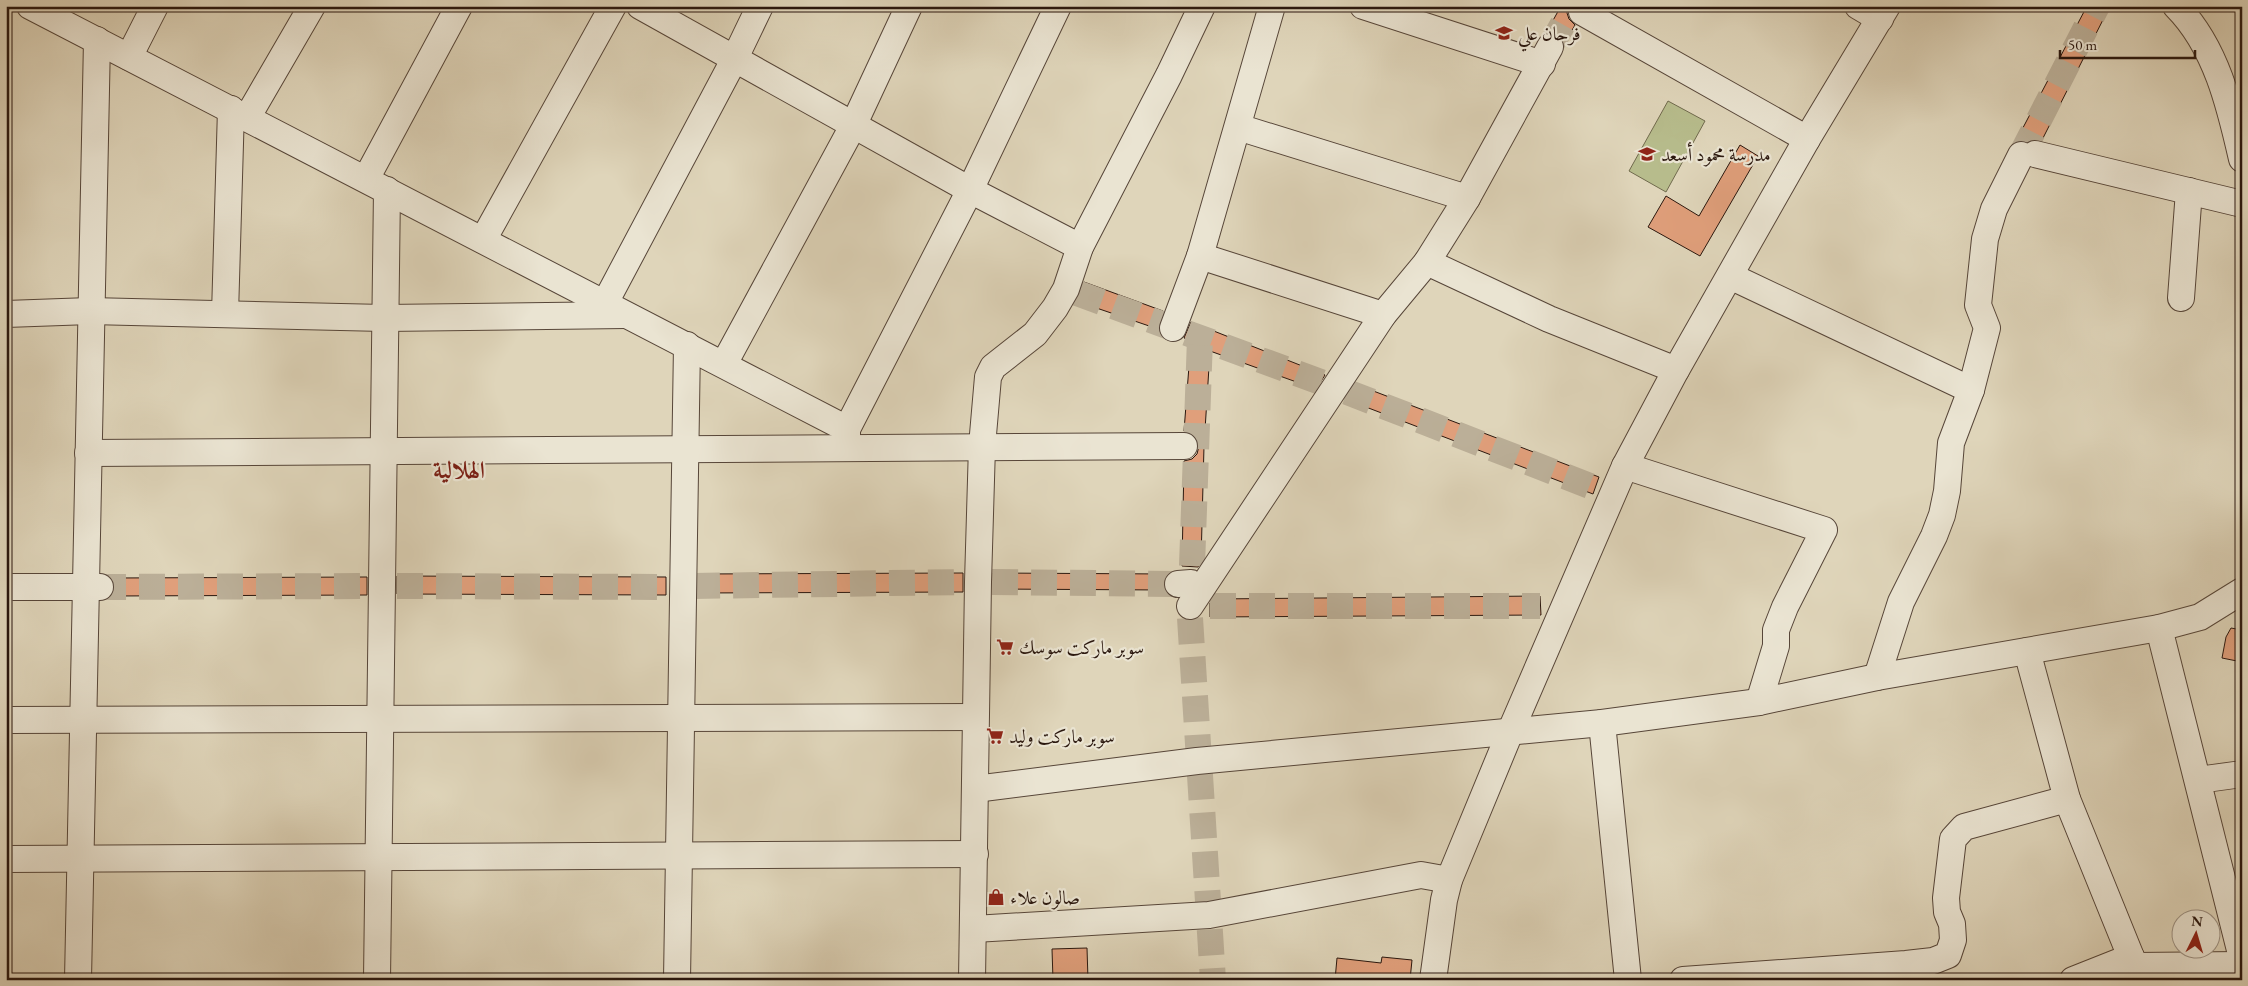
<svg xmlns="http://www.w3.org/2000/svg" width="2248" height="986" viewBox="0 0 2248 986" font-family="'EB Garamond',Amiri,serif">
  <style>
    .green { fill: #b7bc8c; stroke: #706a4d }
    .building { fill: #e09f7b; stroke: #2a170e }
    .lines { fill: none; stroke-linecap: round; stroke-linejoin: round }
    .minor-tunnel { stroke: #bbaf98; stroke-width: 26; stroke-dasharray: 26 13; stroke-linecap: butt }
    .minor-casing { stroke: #574639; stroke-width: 28 }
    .minor { stroke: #eae4d2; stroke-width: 26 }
    .labels { text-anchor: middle; stroke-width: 4.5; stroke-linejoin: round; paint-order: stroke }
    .poi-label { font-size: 19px; fill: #2a170e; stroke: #eae4d2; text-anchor: start }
    .district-label { font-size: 24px; font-weight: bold; fill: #7a1f14; stroke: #eae4d2 }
  </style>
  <rect width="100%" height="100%" fill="#dfd5ba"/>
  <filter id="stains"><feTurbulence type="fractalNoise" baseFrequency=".004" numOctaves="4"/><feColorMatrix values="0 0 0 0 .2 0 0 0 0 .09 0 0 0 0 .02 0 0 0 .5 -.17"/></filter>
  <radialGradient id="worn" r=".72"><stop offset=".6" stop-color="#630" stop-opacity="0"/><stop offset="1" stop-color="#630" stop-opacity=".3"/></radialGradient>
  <polygon class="green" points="1668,101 1705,121 1666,192 1629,171"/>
  <g class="building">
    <polygon points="1561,6 1568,6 1567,13 1569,19 1575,25 1564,44 1558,34 1546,33"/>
    <polygon points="2087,6 2110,6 2042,140 2016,141"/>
    <polygon points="1740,145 1758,156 1700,256 1648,227 1666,196 1699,216"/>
    <polygon points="1084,282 1163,311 1158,329 1076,301"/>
    <polygon points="1191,322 1325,375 1316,389 1210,351 1204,446 1201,562 1198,567 1182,566 1184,461 1192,459 1197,454 1199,446 1197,438 1192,433 1184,431 1191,340 1184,338"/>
    <polygon points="1355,384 1599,477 1593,494 1345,399"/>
    <polygon points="963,573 963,592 698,593 698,574"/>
    <polygon points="993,573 1168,574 1163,585 1165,590 993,589"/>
    <polygon points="397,576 666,577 666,595 397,594"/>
    <polygon points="367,577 367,595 112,596 115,587 112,578"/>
    <polygon points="1540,596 1541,615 1210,617 1210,603 1213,599"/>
    <polygon points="2231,628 2242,630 2242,662 2222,658 2226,637"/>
    <polygon points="1087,948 1088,980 1053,980 1052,949"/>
    <polygon points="1382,957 1412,960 1410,980 1335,980 1337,958 1381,963"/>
  </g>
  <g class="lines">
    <g class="minor-tunnel">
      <polyline points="1550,47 1573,6"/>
      <polyline points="2021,155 2097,6"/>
      <polyline points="1077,293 1329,385"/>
      <polyline points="1347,392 1595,488"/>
      <polyline points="1192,566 1200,338"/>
      <polyline points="992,582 1178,584"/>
      <polyline points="397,586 666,587"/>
      <polyline points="694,586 964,582"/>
      <polyline points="100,587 369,586"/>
      <polyline points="1210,606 1540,606"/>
      <polyline points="1190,618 1213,980"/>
    </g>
    <g class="minor-casing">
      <g id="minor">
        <polyline points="30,6 847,429"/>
        <polyline points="640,6 970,190 1080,247"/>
        <polyline points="1363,6 1542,64"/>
        <polyline points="1858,6 1880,19"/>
        <path d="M2176,6C2216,46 2230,106 2242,159"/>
        <polyline points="1582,12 1807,139"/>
        <polyline points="129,57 155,6"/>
        <polyline points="247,118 312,6"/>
        <polyline points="1238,127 1467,198"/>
        <polyline points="2035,154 2242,204"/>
        <polyline points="366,179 459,6"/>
        <polyline points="483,240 613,6"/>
        <polyline points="1200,256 1383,315"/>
        <polyline points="1427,262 1549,319 1676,370"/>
        <polyline points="1730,276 1971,390"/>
        <polyline points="2181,298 2189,191"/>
        <polyline points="605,303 735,58 760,6"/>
        <polyline points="6,314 90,311 384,318 625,315"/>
        <polyline points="225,314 231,109"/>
        <polyline points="1173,328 1200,256 1272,6"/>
        <polyline points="724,364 853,126 909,6"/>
        <polyline points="847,445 847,429 970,190 1058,6"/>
        <path d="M88,453C453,450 818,446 1184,446"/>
        <polyline points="1625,466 1824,530 1785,607 1776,630 1776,646 1759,702"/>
        <polyline points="1178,584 1191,583"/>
        <polyline points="6,587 100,587"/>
        <polyline points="1190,606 1383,315 1427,262 1467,198 1550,47"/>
        <polyline points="2159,628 2242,958"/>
        <polyline points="2027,651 2067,799 2131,957 2138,980"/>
        <polyline points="1877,677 1901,602 1934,536 1942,515 1947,491 1951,443 1971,390 1987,328 1978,305 1985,239 1994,209 2021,155"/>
        <polyline points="6,720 975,717"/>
        <polyline points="1602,723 1628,980"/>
        <polyline points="2198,780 2242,774"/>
        <polyline points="975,789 1197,761 1602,723 1759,702 1877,677 2159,628 2200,617 2242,591"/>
        <polyline points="6,859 975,854"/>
        <polyline points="974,929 1209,915 1421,875 1449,880"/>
        <polyline points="2134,966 2242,965"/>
        <polyline points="78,980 97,40"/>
        <polyline points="377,980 387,190"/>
        <polyline points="677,980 687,345"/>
        <polyline points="972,980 978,582 982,446 988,377 993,367 1035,334 1055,308 1066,289 1080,247 1169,75 1202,6"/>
        <polyline points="1433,980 1444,900 1449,880 1511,730 1625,466 1676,370 1807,139 1887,6"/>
        <polyline points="1683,980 1906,964 1933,961 1948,955 1953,940 1952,924 1947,912 1946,898 1953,839 1964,827 2067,799"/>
        <polyline points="2073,980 2131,957"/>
      </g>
    </g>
    <use href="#minor" class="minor"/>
  </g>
  <defs>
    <g id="school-bare" transform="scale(1.35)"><path d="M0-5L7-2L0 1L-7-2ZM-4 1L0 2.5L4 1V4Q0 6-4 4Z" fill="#8f2418" stroke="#eae4d2" stroke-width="2.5" paint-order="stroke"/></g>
    <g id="supermarket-bare" transform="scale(1.35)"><path d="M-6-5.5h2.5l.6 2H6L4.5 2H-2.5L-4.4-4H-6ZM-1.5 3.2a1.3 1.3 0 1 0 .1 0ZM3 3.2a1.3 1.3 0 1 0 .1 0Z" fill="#8f2418" stroke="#eae4d2" stroke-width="2.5" paint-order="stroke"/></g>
    <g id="shop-bare" transform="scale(1.35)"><path d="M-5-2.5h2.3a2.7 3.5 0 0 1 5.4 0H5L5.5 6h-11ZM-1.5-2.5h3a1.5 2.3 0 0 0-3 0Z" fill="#8f2418" stroke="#eae4d2" stroke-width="2.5" paint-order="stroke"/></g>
  </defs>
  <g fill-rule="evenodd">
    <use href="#school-bare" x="1504" y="33"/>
    <use href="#school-bare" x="1647" y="154"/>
    <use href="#supermarket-bare" x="1005" y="647"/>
    <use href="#supermarket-bare" x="995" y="736"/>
    <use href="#shop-bare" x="996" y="897"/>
  </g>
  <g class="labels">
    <g class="poi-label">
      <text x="1518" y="40">فرحان علي</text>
      <text x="1661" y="161">مدرسة محمود أسعد</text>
      <text x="1019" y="654">سوبر ماركت سوسك</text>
      <text x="1009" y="743">سوبر ماركت وليد</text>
      <text x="1010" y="904">صالون علاء</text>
    </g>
    <g class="district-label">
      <text x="459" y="478">الهلالية</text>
    </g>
  </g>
  <rect width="2248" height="986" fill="none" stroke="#dfd5ba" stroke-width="25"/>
  <rect x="8" y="8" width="2233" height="971" fill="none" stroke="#2a170e" stroke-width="2.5"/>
  <rect x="12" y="12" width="2223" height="961" fill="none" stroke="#2a170e"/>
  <g transform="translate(2196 934) rotate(5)"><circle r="24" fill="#eae4d2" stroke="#9d9284"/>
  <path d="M0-4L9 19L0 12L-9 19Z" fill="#8f2418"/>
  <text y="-8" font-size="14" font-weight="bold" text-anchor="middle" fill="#2a170e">N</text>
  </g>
  <path d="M2060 50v8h135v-8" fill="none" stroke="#2a170e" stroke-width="2.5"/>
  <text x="2068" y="50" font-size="15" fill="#2a170e" stroke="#eae4d2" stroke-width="4" paint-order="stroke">50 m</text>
  <rect width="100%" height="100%" filter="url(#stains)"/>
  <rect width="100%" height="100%" fill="url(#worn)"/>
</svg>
